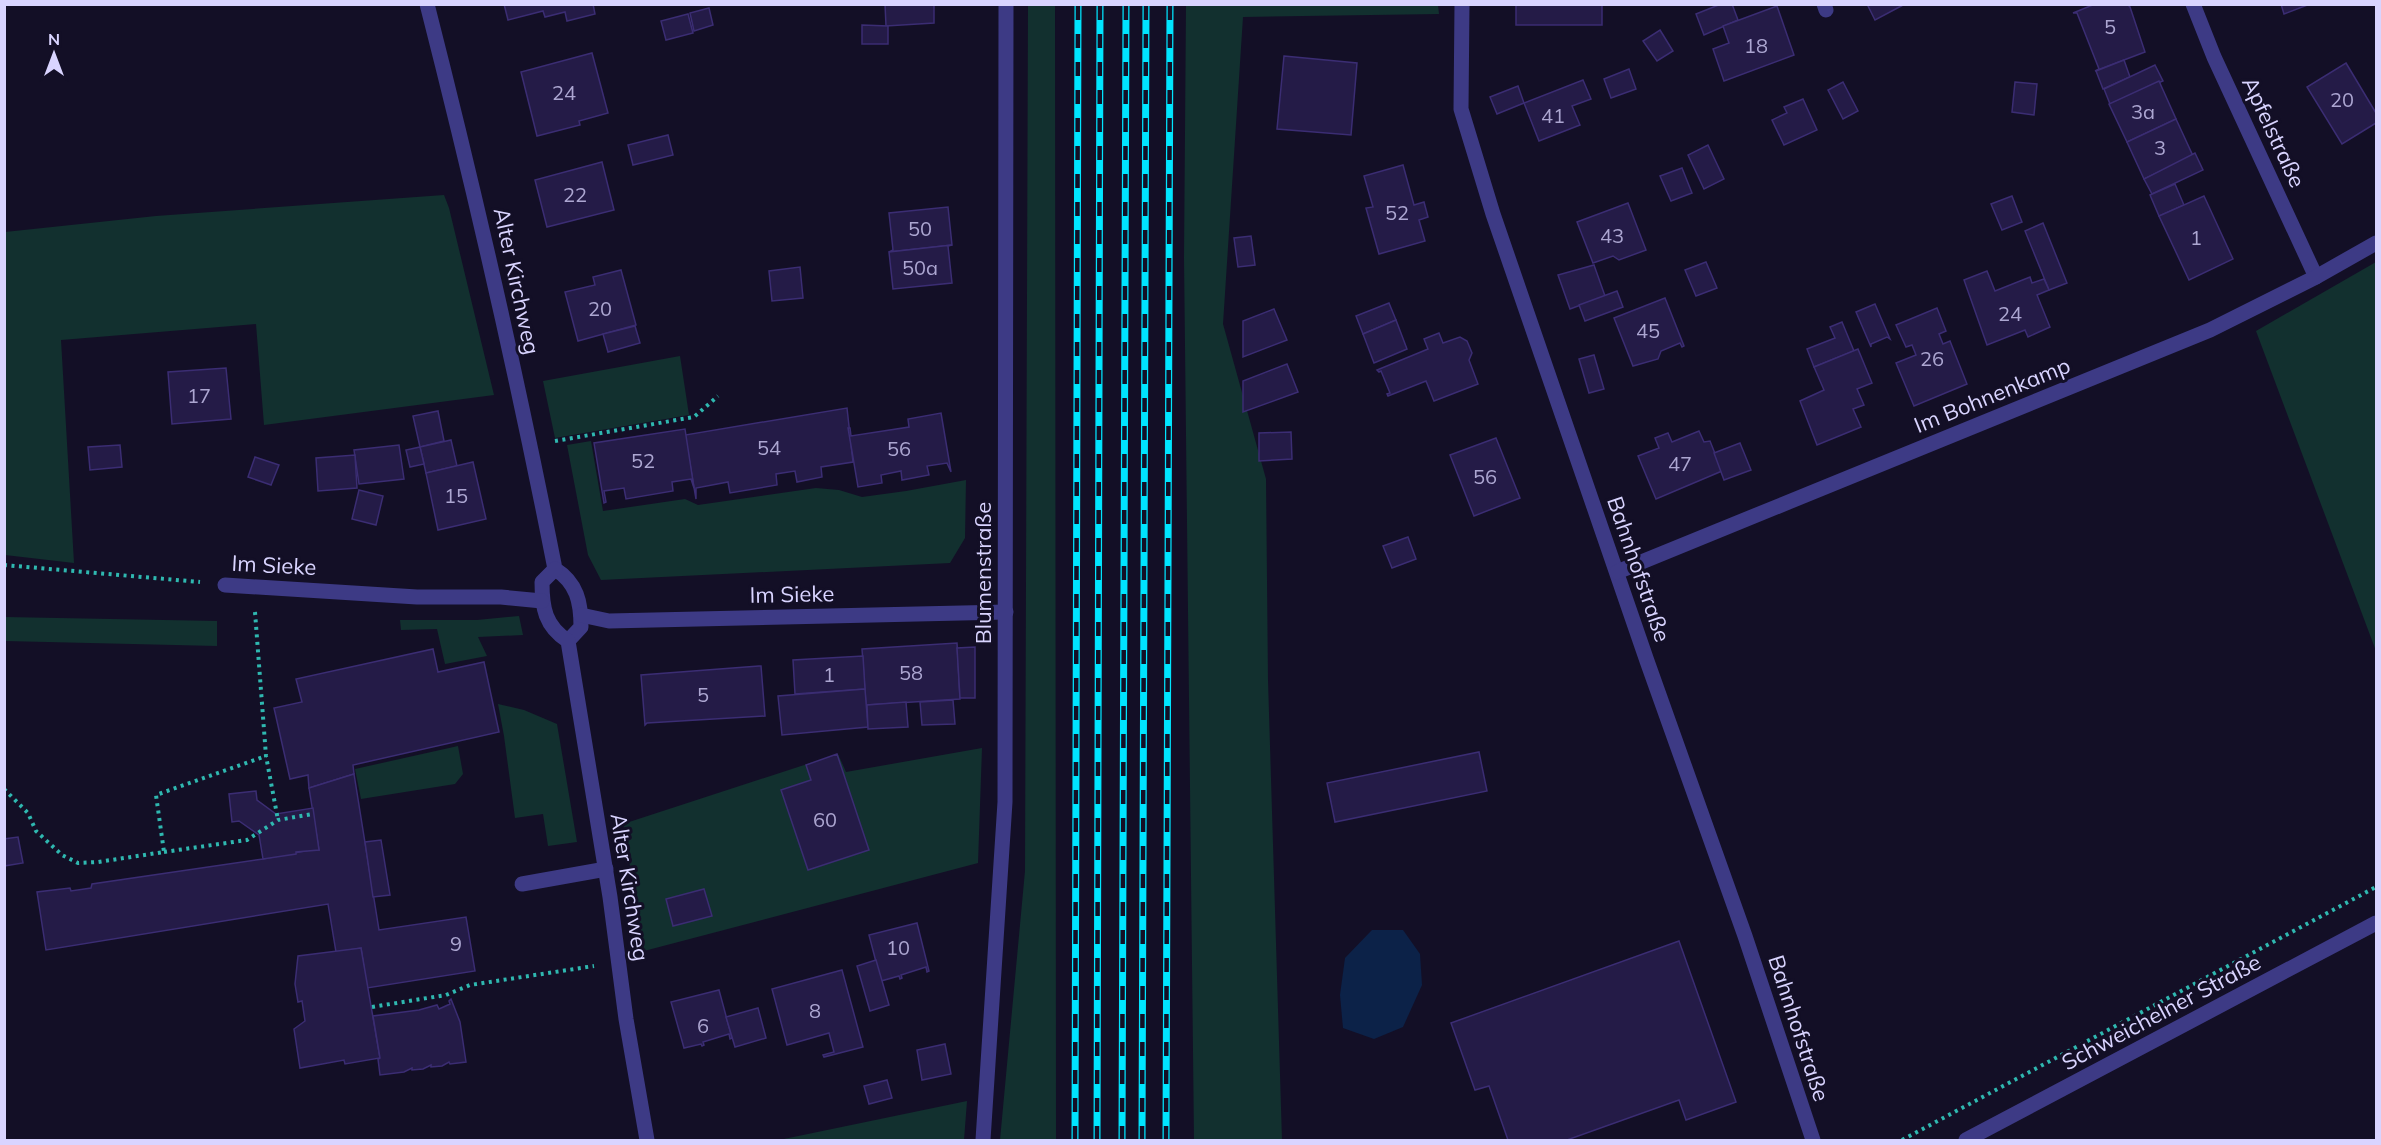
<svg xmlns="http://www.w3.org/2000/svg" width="2381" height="1145" viewBox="0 0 2381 1145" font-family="Mulish,sans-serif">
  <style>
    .green { fill: #12302f }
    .water { fill: #0c2248 }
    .building { fill: #241b47; stroke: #3b2d73; stroke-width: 1.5 }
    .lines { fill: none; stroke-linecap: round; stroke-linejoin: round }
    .path { stroke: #2fb8b0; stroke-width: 4; stroke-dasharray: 3 4.5; stroke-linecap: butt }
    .service { stroke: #3d3a85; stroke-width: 15 }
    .minor { stroke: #3d3a85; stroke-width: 15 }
    .tertiary { stroke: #3d3a85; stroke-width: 15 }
    .rail-casing { stroke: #00e5ff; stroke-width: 7 }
    .rail { stroke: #130f26; stroke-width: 4.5; stroke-dasharray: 14; stroke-linecap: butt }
    .labels { text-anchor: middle; stroke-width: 6; stroke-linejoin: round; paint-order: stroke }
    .number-label { font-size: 20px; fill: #aca6d1 }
    .street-label { font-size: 22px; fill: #d9d4ff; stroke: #130f26 }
  </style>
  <rect width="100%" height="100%" fill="#130f26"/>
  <g class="green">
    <polygon points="1055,4 1056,1140 1000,1140 1025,871 1028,5"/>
    <polygon points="1186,5 1438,5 1439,14 1243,17 1223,324 1266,479 1268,680 1282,1140 1194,1140 1184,258"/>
    <polygon points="444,195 449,208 494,395 264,425 256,324 61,340 74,563 5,555 5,232 156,216"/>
    <polygon points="2376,262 2376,651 2256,331"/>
    <polygon points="680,356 689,415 555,438 543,381"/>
    <polygon points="591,441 603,511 685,499 698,505 816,488 839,490 862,497 906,491 966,480 965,538 950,563 601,580 588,555 567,445"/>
    <polygon points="519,616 523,635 478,637 487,656 445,664 437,629 401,630 400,620 477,620"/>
    <polygon points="5,617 217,621 217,646 5,641"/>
    <polygon points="498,704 524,710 557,724 577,842 548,846 543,814 515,818 504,736"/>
    <polygon points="458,746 463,774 455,784 361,799 355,769"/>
    <polygon points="982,748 978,863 644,951 623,824 838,754 846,772"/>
    <polygon points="967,1101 964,1140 779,1140"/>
  </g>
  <polygon class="water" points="1372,930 1403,930 1420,954 1422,985 1403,1027 1374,1039 1343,1028 1340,995 1345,958"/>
  <g class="building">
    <polygon points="504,4 593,4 595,14 567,21 565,12 545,17 543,11 508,20"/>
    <polygon points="885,4 934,4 934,23 886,26"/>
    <rect x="1516" y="4" width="86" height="21"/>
    <polygon points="1721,4 1732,4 1738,20 1704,35 1696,14"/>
    <polygon points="1867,4 1905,4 1875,20"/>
    <polygon points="2095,4 2127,4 2130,7 2145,52 2095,71 2099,69 2077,13 2073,13"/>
    <polygon points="2281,4 2310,4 2284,14"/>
    <polygon points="1777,6 1794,55 1724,81 1713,49 1729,43 1723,26"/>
    <polygon points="709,8 713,25 694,31 690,13"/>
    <polygon points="688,14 693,33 666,40 661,21"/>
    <polygon points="862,25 888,26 888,44 862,44"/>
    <polygon points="1660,30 1673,51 1657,61 1643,41"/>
    <polygon points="592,53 608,113 579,121 580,125 537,136 521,72"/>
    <polygon points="1284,56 1357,63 1351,135 1277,129"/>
    <polygon points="2124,60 2130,77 2103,89 2096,71"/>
    <polygon points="2346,63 2376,113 2376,123 2342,144 2307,87"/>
    <polygon points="2155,65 2163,81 2110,104 2104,89"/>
    <polygon points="1629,69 1636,89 1611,98 1604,79"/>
    <polygon points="1583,80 1591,99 1572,106 1580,125 1539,141 1524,103"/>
    <polygon points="2159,81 2176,119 2127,142 2109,104"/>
    <polygon points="1843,82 1858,111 1843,119 1828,90"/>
    <polygon points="2015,82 2037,84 2034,115 2012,112"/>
    <polygon points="1518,86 1524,103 1497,114 1490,97"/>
    <polygon points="1803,99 1817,130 1784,145 1772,120 1787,113 1784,107"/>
    <polygon points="2176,119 2193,156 2144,179 2127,142"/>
    <polygon points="668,135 673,155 633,165 628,145"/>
    <polygon points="1708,145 1724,179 1704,189 1688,155"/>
    <polygon points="2195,153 2203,170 2152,194 2144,179"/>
    <polygon points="602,162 614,210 547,227 535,180"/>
    <polygon points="1403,165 1414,205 1424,202 1428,217 1419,220 1425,241 1379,254 1366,208 1373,207 1364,176"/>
    <polygon points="1682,168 1692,193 1671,201 1660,176"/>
    <polygon points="2175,184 2184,205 2159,216 2150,195"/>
    <polygon points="2012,196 2022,222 2002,230 1991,204"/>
    <polygon points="2204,196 2233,259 2189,280 2159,216"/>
    <polygon points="1628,203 1646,250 1619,260 1613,256 1593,263 1577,222"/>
    <polygon points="948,207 952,245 889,252 893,250 889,213"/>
    <polygon points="2043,223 2067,283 2049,290 2025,231"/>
    <polygon points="1251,236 1255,265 1238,267 1234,238"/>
    <polygon points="952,245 948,246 952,283 893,289 889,252"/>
    <polygon points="1706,262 1717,288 1696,296 1685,270"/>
    <polygon points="1594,265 1605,296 1570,309 1558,275"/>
    <polygon points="800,267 803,298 772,301 769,271"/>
    <polygon points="621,270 636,325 578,341 565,292 595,285 593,277"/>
    <polygon points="1987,271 1995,291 2030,277 2032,283 2044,279 2049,290 2037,295 2050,327 2028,337 2025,330 1987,345 1964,280"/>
    <polygon points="1617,291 1623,307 1585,321 1579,305"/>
    <polygon points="1665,298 1684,346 1682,347 1680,343 1661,351 1658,359 1633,366 1614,318"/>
    <polygon points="1389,303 1396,320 1363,334 1356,316"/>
    <polygon points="1875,304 1890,339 1887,337 1871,344 1871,347 1856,312"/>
    <polygon points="1937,308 1946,331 1939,334 1943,344 1950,341 1967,384 1914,406 1896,363 1916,355 1912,345 1906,347 1896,325"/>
    <polygon points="1274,309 1287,340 1243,357 1243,321"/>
    <polygon points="1396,320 1407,349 1374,363 1363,334"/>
    <polygon points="1842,322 1854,351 1814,367 1807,349 1835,338 1830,327"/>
    <polygon points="635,326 640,343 608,352 603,334"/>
    <polygon points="1439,333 1443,343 1460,337 1467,341 1472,353 1469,360 1478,384 1434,401 1426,381 1388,396 1387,394 1390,393 1381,371 1379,372 1377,370 1428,349 1424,339"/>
    <polygon points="1858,349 1872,383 1857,389 1864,405 1853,409 1861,427 1817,445 1800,401 1824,390 1814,367"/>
    <polygon points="1594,355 1604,389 1589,393 1579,359"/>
    <polygon points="1287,364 1298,392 1243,412 1243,381"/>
    <polygon points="226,368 231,419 172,424 168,372"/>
    <polygon points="847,408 853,462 821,467 822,477 797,482 795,471 776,474 777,485 730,493 728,482 696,488 696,499 685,435"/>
    <polygon points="438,411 444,441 420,447 413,416"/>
    <polygon points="941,413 951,472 947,463 927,466 929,475 902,480 901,471 881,475 882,483 858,487 848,428 850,428 851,436 909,427 908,419"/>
    <polygon points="685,429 694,488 691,479 672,482 673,491 626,499 624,488 604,491 606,502 604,503 594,443"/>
    <polygon points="1699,431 1704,442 1710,441 1722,471 1656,499 1638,456 1659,448 1655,438 1668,433 1672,442"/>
    <polygon points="1291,432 1292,459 1259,461 1259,433"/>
    <polygon points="1496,438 1520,498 1474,516 1450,455"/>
    <polygon points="451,440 457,466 426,473 420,447"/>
    <polygon points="1740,443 1751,470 1724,480 1714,453"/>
    <polygon points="120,445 122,467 90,470 88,447"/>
    <polygon points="399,445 404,479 359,484 354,450"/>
    <polygon points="420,447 424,464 410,467 406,450"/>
    <polygon points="355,455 357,488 318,491 316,458"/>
    <polygon points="255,457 279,465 271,485 248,477"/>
    <polygon points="473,462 486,519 438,530 426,473"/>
    <polygon points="359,490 383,496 376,525 352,519"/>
    <polygon points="1408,537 1416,559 1392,568 1383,546"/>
    <polygon points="957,643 960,699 866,705 862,649"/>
    <polygon points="975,647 975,698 960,698 957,648"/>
    <polygon points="433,649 438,672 484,662 499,732 353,765 354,774 309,788 308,775 290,779 274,708 302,702 296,679"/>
    <polygon points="863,656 865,689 795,694 793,660"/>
    <polygon points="759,666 761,666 765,716 647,723 645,725 641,675"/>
    <polygon points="865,689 868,727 782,735 778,696"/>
    <polygon points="953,700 955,724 922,725 920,702"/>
    <polygon points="906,702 908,727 868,729 867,705"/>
    <polygon points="1479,752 1487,791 1335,822 1327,783"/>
    <polygon points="837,754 869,850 808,870 781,790 811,780 806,765"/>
    <polygon points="354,774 379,930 466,917 475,971 367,988 361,948 336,952 328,904 46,950 37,892 70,888 71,891 91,888 92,884 263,859 315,849 319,850 309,788"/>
    <polygon points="256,791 257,800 276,814 313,808 319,850 296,852 296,854 263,859 259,835 239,821 232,822 229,794"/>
    <polygon points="18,837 23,863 4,866 4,839"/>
    <polygon points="381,840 390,895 373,897 365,842"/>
    <polygon points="704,889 712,916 673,926 666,899"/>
    <polygon points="917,923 929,971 927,972 926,967 901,975 902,978 900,979 899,976 881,981 869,935"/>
    <polygon points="1679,941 1736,1102 1686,1120 1679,1100 1567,1140 1508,1140 1489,1086 1475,1090 1451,1023"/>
    <polygon points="361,948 380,1058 345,1064 344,1060 300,1068 294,1029 305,1021 302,1001 298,1002 295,984 298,956"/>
    <polygon points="876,960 889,1005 870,1011 857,966"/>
    <polygon points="842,970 863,1047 824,1057 823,1055 834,1052 829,1033 787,1045 772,989"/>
    <polygon points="719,990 732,1038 730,1039 729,1034 703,1042 704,1045 702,1046 701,1044 684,1048 671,1002"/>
    <polygon points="451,999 460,1022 466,1062 450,1064 449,1062 442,1066 431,1067 431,1065 423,1069 412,1070 412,1068 404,1072 380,1075 378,1059 380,1058 373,1016 419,1010 437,1005 439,1009 450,1004 449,1001"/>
    <polygon points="758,1008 766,1038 735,1047 726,1017"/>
    <polygon points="945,1044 951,1074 922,1080 917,1050"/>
    <polygon points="887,1080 892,1098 869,1104 864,1086"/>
  </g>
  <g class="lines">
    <g class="path">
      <polyline points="555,441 694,417 718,396"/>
      <polyline points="4,565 200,582"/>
      <polyline points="255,612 266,756 278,820"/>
      <polyline points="4,789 28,813 36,831 62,855 78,863 98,862 164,852 156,795 266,756"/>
      <polyline points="164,852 247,840 278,820 313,814"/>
      <polyline points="372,1007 446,995 470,985 594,966"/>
      <polyline points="1902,1140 2376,887"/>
    </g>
    <polyline class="service" points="522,884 606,869"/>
    <g class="minor">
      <path d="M427,4C475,192 518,380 555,569C577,583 581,602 581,627L568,641"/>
      <polyline points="1462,4 1461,109 1493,214 1647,661 1745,936 1813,1140"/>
      <polyline points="1824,4 1826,10"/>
      <polyline points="2193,4 2214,57 2316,277"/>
      <path d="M555,569L542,582C542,608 545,626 568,641L610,897L626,1019L647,1140"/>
      <polyline points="1617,572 2210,330 2316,277 2376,243"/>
      <polyline points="225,585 417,597 501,597 542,601"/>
      <polyline points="581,615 609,621 1006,612"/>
      <polyline points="983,1140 1005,802 1006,4"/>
    </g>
    <polyline class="tertiary" points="1966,1140 2376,923"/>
    <g class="rail-casing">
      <g id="rail">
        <polyline points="1075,1140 1078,4"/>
        <polyline points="1097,1140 1100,4"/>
        <polyline points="1122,1140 1126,4"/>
        <polyline points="1142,1140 1146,4"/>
        <polyline points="1166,1140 1170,4"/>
      </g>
    </g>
    <use href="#rail" class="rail"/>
  </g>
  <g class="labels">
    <g class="number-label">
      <text x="2110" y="34">5</text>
      <text x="1756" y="53">18</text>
      <text x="564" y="100">24</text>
      <text x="2342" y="107">20</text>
      <text x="2143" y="119">3a</text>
      <text x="1553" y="123">41</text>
      <text x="2160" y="155">3</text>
      <text x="575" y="202">22</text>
      <text x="1397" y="220">52</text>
      <text x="920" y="236">50</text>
      <text x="1612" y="243">43</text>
      <text x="2196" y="245">1</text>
      <text x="920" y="275">50a</text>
      <text x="600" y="316">20</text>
      <text x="2010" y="321">24</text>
      <text x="1648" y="338">45</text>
      <text x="1932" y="366">26</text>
      <text x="199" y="403">17</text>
      <text x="769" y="455">54</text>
      <text x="899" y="456">56</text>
      <text x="643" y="468">52</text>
      <text x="1680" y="471">47</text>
      <text x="1485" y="484">56</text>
      <text x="456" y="503">15</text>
      <text x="911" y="680">58</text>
      <text x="829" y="682">1</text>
      <text x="703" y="702">5</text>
      <text x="825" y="827">60</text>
      <text x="456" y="951">9</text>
      <text x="898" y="955">10</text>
      <text x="815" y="1018">8</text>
      <text x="703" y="1033">6</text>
    </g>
    <g class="street-label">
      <text transform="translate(2274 132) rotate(65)" y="8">Apfelstraße</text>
      <text transform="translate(517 281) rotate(78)" y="8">Alter Kirchweg</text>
      <text transform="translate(1992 395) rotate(-22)" y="8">Im Bohnenkamp</text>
      <text transform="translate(274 565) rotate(3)" y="8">Im Sieke</text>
      <text transform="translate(1639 569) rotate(71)" y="8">Bahnhofstraße</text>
      <text transform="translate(983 573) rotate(-90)" y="8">Blumenstraße</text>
      <text transform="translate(792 594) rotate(-1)" y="8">Im Sieke</text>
      <text transform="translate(630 887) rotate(81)" y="8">Alter Kirchweg</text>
      <text transform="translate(2161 1012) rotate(-28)" y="8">Schweichelner Straße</text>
      <text transform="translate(1799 1028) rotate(72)" y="8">Bahnhofstraße</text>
    </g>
  </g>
  <rect width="2381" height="1145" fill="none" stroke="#d9d4ff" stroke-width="12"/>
  <g transform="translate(54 54)" stroke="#130f26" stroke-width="4.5" paint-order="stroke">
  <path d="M0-4.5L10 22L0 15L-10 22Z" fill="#d9d4ff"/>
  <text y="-9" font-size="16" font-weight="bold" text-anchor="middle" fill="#d9d4ff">N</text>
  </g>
</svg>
